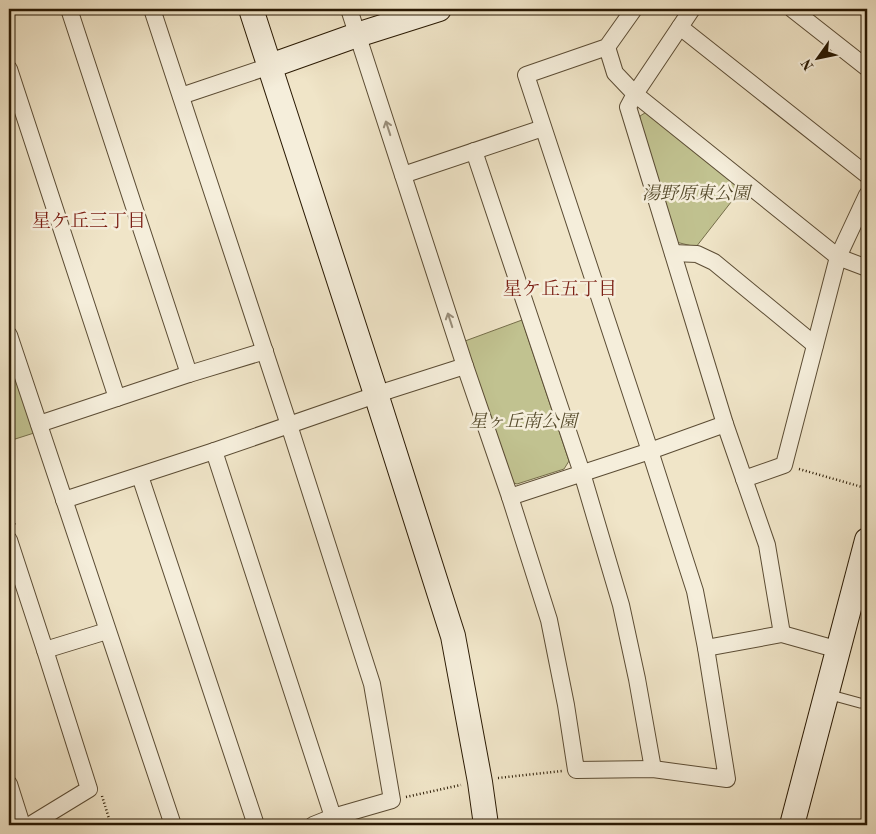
<svg xmlns="http://www.w3.org/2000/svg" width="876" height="834" viewBox="0 0 876 834" font-family="'Old Standard TT','Noto Serif JP',serif">
  <style>
    .green { fill: #c1c290; stroke: #756e4a }
    .lines { fill: none; stroke-linecap: round; stroke-linejoin: round }
    .lane-casing { stroke: #5b4c34; stroke-width: 11 }
    .street-casing { stroke: #5b4c34; stroke-width: 18 }
    .secondary-casing { stroke: #291903; stroke-width: 26 }
    .path { stroke: #291903; stroke-width: 2.5; stroke-dasharray: 1 2.5; stroke-linecap: butt }
    .lane { stroke: #f5eedb; stroke-width: 9 }
    .street { stroke: #f5eedb; stroke-width: 16 }
    .secondary { stroke: #f5eedb; stroke-width: 24 }
    .oneway { stroke: #998e7a }
    .labels { text-anchor: middle; stroke-width: 5; stroke-linejoin: round; paint-order: stroke }
    .park-label { font-size: 18px; font-style: italic; fill: #574c2d; stroke: #f5eedb }
    .neighbourhood-label { font-size: 19px; fill: #7a1f14; stroke: #f5eedb }
  </style>
  <rect width="100%" height="100%" fill="#f0e5c8"/>
  <filter id="stains"><feTurbulence type="fractalNoise" baseFrequency=".004" numOctaves="4"/><feColorMatrix values="0 0 0 0 .2 0 0 0 0 .09 0 0 0 0 .02 0 0 0 .5 -.17"/></filter>
  <radialGradient id="worn" r=".72"><stop offset=".6" stop-color="#630" stop-opacity="0"/><stop offset="1" stop-color="#630" stop-opacity=".3"/></radialGradient>
  <g class="green">
    <polygon points="648,111 742,188 696,247 676,242 640,130 640,116"/>
    <polygon points="522,320 569,461 564,469 517,484 511,482 465,341"/>
    <polygon points="9,354 34,433 9,441"/>
  </g>
  <g class="lines">
    <g class="lane-casing">
      <polyline id="lane" points="827,694 860,703"/>
    </g>
    <g class="street-casing">
      <g id="street">
        <polyline points="69,9 189,374"/>
        <polyline points="152,9 289,425 372,684 392,800 333,817 313,825"/>
        <polyline points="349,9 465,366 510,497 549,620 566,705 576,770 653,769 727,779 706,648 695,591 650,451 526,75 607,47 634,9"/>
        <polyline points="692,9 635,94 628,107 725,424 767,545 782,634"/>
        <polyline points="792,9 867,68"/>
        <polyline points="680,27 867,175"/>
        <polyline points="607,47 615,73 635,94 838,257 867,268"/>
        <polyline points="9,69 117,398"/>
        <polyline points="181,96 270,66"/>
        <polyline points="474,151 582,473 621,605 637,679 653,769"/>
        <polyline points="403,175 543,128"/>
        <polyline points="673,253 697,254 714,262 815,345"/>
        <polyline points="9,335 173,825"/>
        <polyline points="39,424 189,374 265,351"/>
        <polyline points="214,451 333,817"/>
        <polyline points="140,476 256,825"/>
        <polyline points="744,479 784,465 838,257 867,195"/>
        <polyline points="510,497 650,451 725,424"/>
        <polyline points="64,500 214,451 390,390 465,366"/>
        <polyline points="9,540 45,650 89,789 30,825"/>
        <polyline points="706,648 782,634 839,650"/>
        <polyline points="45,650 107,631"/>
        <polyline points="9,784 22,825"/>
      </g>
    </g>
    <g class="secondary-casing">
      <g id="secondary">
        <polyline points="251,9 376,394 453,636 480,782 486,825"/>
        <polyline points="270,66 357,35 439,9"/>
        <polyline points="792,825 867,540"/>
      </g>
    </g>
    <g class="path">
      <polyline points="799,469 862,487"/>
      <polyline points="9,507 15,526"/>
      <polyline points="498,778 562,771"/>
      <polyline points="102,796 111,825"/>
      <polyline points="406,797 461,785"/>
    </g>
    <use href="#lane" class="lane"/>
    <use href="#street" class="street"/>
    <use href="#secondary" class="secondary"/>
  </g>
  <defs><path id="oneway-shaft" d="M-6 0H5M1.5-3L5.5 0L1.5 3" fill="none" stroke-width="1.6" stroke-linecap="round" stroke-linejoin="round" transform="scale(1.25)"/></defs>
  <g class="oneway">
    <use href="#oneway-shaft" transform="translate(388 128) rotate(-108)"/>
    <use href="#oneway-shaft" transform="translate(450 320) rotate(-108)"/>
  </g>
  <g class="labels">
    <g class="park-label">
      <text x="696" y="199">湯野原東公園</text>
      <text x="523" y="427">星ヶ丘南公園</text>
    </g>
    <g class="neighbourhood-label">
      <text x="89" y="227">星ケ丘三丁目</text>
      <text x="560" y="295">星ケ丘五丁目</text>
    </g>
  </g>
  <rect width="876" height="834" fill="none" stroke="#f0e5c8" stroke-width="30"/>
  <rect x="10" y="10" width="856" height="814" fill="none" stroke="#291903" stroke-width="2.5"/>
  <rect x="15" y="15" width="846" height="804" fill="none" stroke="#291903"/>
  <g transform="translate(818 58) rotate(237)" stroke="#f5eedb" stroke-width="4" paint-order="stroke">
  <path d="M0-4L9 19L0 12L-9 19Z" fill="#291903"/>
  <text y="-8" font-size="14" font-weight="bold" text-anchor="middle" fill="#291903">N</text>
  </g>
  <rect width="100%" height="100%" filter="url(#stains)"/>
  <rect width="100%" height="100%" fill="url(#worn)"/>
</svg>
